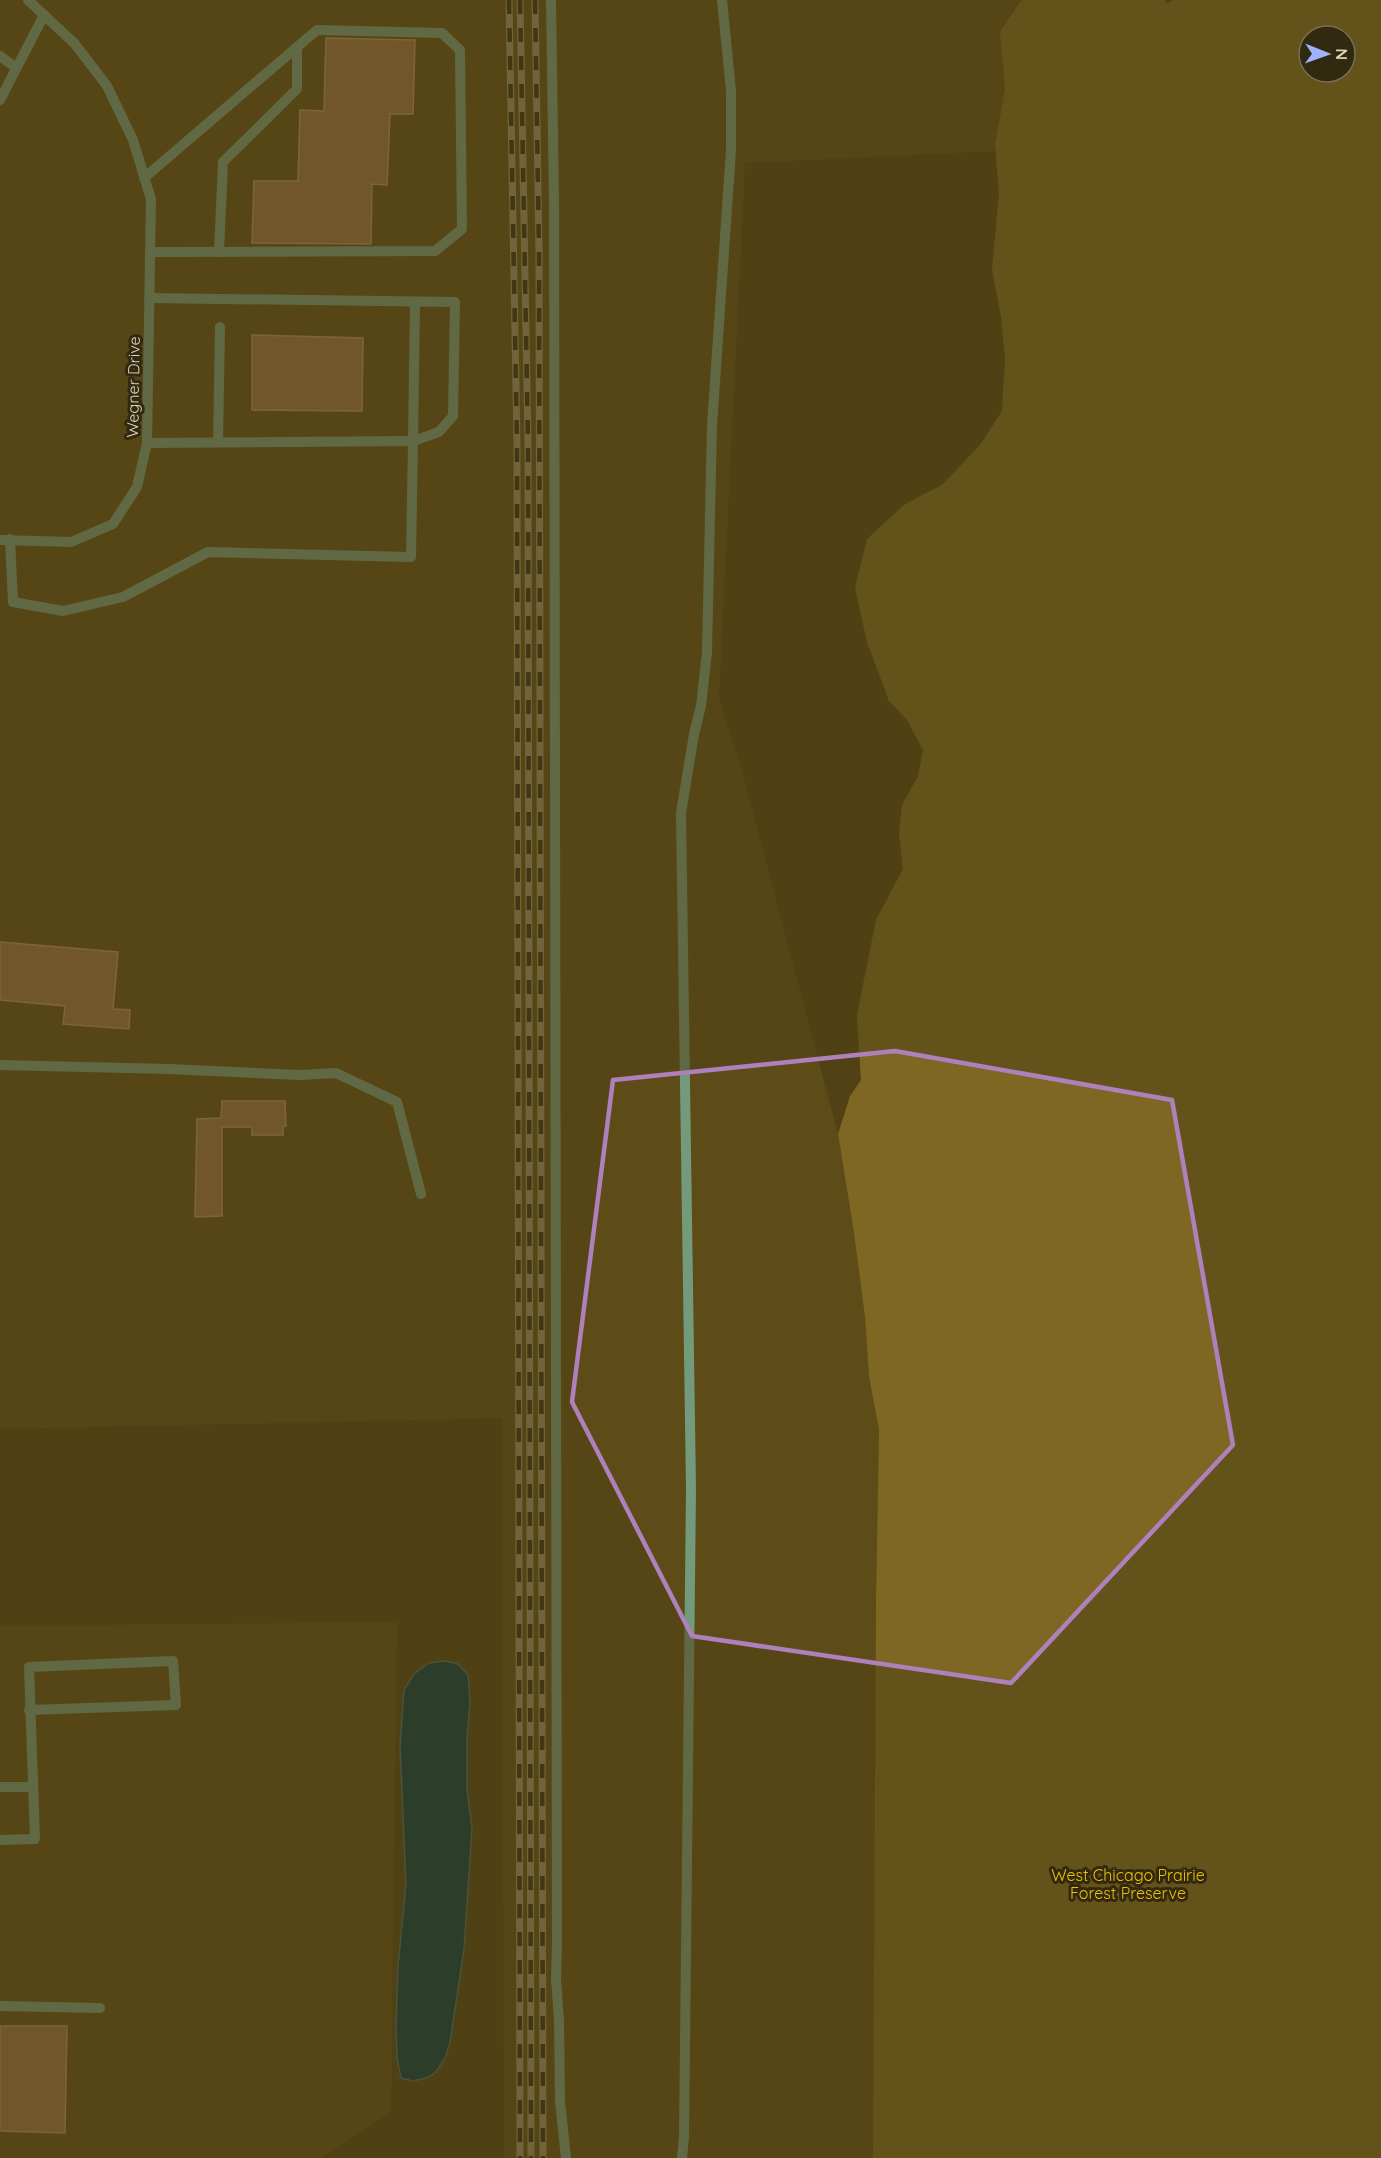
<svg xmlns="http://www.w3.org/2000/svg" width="1381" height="2158" viewBox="0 0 1381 2158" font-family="Quicksand,sans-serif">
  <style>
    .built { fill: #5d4c17 }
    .green { fill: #7d6722; fill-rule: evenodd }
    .water { fill: #003840; stroke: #436764; stroke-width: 1.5 }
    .building { fill: #977041; stroke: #b78e5e; stroke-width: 1.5 }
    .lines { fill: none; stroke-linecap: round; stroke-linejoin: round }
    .minor { stroke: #739a7b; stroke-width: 10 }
    .rail-casing { stroke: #9a8e69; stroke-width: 7 }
    .rail { stroke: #322911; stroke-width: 4.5; stroke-dasharray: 14; stroke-linecap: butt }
    .marked { fill: none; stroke: #ae81bc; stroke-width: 4.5; stroke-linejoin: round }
    .labels { text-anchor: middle; stroke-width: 6; stroke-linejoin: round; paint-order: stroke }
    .street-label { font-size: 16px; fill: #e0d6b9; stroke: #322911 }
    .park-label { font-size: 16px; fill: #efc002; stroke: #322911 }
  </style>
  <rect width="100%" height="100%" fill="#514215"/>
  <g class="built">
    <polygon points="0,0 1024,0 1020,2 1001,32 1005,89 995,151 745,163 719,697 743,775 838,1134 854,1233 865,1317 869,1377 879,1429 876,1600 873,2158 504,2158 502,1418 0,1429"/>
    <polygon points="397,1622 391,2112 322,2158 0,2158 0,1626"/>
  </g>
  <path class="green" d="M1024,0H1165L1166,4L1173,0H1381V2158H873L876,1600L879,1429L869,1377L865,1317L854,1233L838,1134L850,1096L861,1080L857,1015L876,920L903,869L899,833L902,805L918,776L923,750L907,720L889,701L867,642L855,587L867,539L905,504L942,485L980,445L1002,411L1005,359L1001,317L992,269L999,194L995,145L1005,89L1000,32L1020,2ZM1309,36H1345V72H1309Z"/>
  <polygon class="water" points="444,1661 458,1664 468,1675 470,1701 467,1739 467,1789 472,1828 464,1949 450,2042 445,2058 435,2073 426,2078 413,2081 401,2078 397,2057 396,2027 398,1966 406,1884 400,1746 404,1690 414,1674 429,1663"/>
  <g class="building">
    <polygon points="326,38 415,40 413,114 390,114 387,185 372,184 371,244 252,243 254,181 298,181 300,110 324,111"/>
    <polygon points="252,335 363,338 362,411 252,410"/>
    <polygon points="0,942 118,952 113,1009 130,1010 129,1029 63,1024 65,1006 0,1000"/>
    <polygon points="222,1101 285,1101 286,1126 283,1127 283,1135 252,1135 252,1127 222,1127 222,1216 195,1217 197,1119 221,1118"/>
    <polygon points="0,2026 67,2026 65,2133 0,2131"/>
  </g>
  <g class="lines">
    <g class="minor">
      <polyline points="551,0 554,202 557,1942 556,1979 559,2021 560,2101 566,2158"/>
      <polyline points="0,56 16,68"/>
      <polyline points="0,100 44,15"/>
      <polyline points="144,178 317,30 442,33 460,50 462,229 435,251 150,252"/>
      <polyline points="219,252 223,162 297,89 297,47"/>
      <polyline points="149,298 455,302 453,416 439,432 413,441 415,302"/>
      <polyline points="218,442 220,327"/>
      <polyline points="10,539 13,602 63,611 123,597 208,552 411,557 413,441 147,443"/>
      <polyline points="0,540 71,542 113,524 137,487 147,443 151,199 133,140 107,86 75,44 28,0"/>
      <polyline points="0,1065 169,1069 300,1075 336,1073 397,1102 421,1194"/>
      <polyline points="0,1787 33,1787"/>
      <polyline points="0,1840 35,1839 29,1667 173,1661 176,1705 29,1710"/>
      <polyline points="0,2006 100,2008"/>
      <polyline points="682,2158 684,2137 691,1489 681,813 694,734 701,706 707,652 712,425 731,150 731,91 722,0"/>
    </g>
    <g class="rail-casing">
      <g id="rail">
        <polyline points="509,0 517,445 520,2158"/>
        <polyline points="520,0 528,444 531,2158"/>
        <polyline points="535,0 539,252 543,2158"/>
      </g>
    </g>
    <use href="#rail" class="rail"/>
  </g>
  <path d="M0 0H1381V2158H0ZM895,1051L1172,1100L1233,1445L1011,1683L692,1636L572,1402L613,1080Z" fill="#514215" fill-opacity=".55" fill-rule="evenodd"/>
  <path class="marked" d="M895,1051L1172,1100L1233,1445L1011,1683L692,1636L572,1402L613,1080Z"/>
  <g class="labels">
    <g class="street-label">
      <text transform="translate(133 387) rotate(-89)" y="6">Wegner Drive</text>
    </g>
    <g class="park-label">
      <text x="1128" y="1881">West Chicago Prairie<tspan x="1128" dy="18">Forest Preserve</tspan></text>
    </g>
  </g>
  <g transform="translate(1327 54) rotate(91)"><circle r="28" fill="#322911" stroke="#786e54" stroke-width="1.5"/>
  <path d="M0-4.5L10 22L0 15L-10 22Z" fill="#9db4fd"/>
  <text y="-9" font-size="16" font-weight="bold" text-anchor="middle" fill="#e0d6b9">N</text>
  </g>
</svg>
